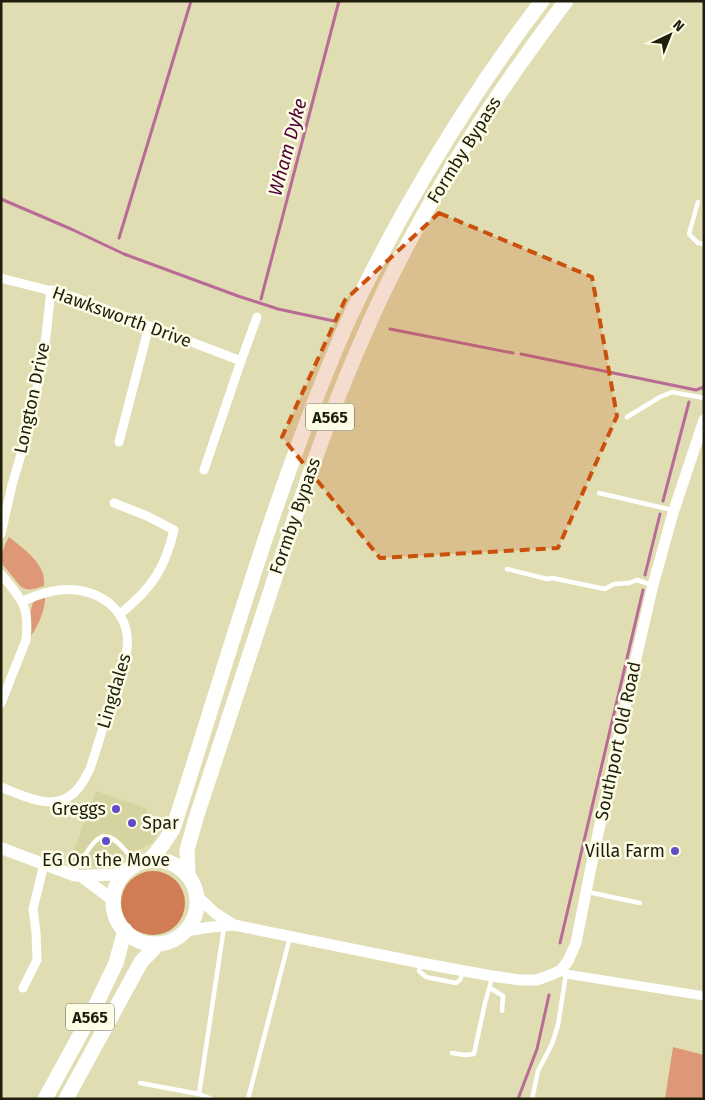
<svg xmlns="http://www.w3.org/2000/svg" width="705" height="1100" viewBox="0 0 705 1100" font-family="'Fira Sans',sans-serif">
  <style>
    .built { fill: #d5d39f }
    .green { fill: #de9877 }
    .forest { fill: #d07d56 }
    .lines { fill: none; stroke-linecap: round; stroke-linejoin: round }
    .stream { stroke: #ba6a97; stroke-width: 3 }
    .service { stroke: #fff; stroke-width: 4.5 }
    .minor { stroke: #fff; stroke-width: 9 }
    .tertiary { stroke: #fff; stroke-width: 11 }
    .secondary { stroke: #fff; stroke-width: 12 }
    .trunk { stroke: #fff; stroke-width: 15 }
    .marked { fill: #ca500c; fill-opacity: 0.2; stroke: #ca500c; stroke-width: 4; stroke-dasharray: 10 6; stroke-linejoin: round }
    .poi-dot { fill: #614cc5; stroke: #fdfde7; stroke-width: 2 }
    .labels { text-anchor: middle; stroke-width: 5; stroke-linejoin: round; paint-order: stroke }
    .shield { fill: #fdfde7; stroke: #62614e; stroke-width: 1 }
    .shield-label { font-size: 16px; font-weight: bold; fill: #1f1e0d }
    .street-label { font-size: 18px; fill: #1f1e0d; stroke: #fdfde7 }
    .poi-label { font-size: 18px; fill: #1f1e0d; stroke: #fdfde7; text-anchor: end }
    .water-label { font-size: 19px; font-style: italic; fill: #4e0235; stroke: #fdfde7 }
  </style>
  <rect width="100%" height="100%" fill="#dfddb1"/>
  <polygon class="built" points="96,791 146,808 157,834 152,843 107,866 100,867 90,866 70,860"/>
  <g class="green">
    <path d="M9,537C21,547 38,558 43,574C44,578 44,582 44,586C36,588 29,592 21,587L3,565C0,554 4,546 9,537Z"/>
    <path d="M45,597C46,608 37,629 30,637C31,629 29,606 34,602C37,599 42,598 45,597Z"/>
    <polygon points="673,1047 704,1055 704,1099 665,1099"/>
  </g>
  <circle class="forest" cx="153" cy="903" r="32"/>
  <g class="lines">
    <g class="stream">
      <polyline points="1,199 71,229 124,254 238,296 278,309 334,321"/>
      <polyline points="119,238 191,1"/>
      <polyline points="261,299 339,1"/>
      <polyline points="390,329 513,353"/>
      <polyline points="521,354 696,390 704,387"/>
      <polyline points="663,501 689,402"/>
      <polyline points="645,575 660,514"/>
      <polyline points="560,943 643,590"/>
      <polyline points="518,1099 537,1049 549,995"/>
    </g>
    <g class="service">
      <polyline points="698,202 689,234 698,243 704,244"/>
      <polyline points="627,417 660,397 672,392 704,398"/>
      <polyline points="599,493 672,510"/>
      <polyline points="507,569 547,579 552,578 605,589 614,584 629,583 637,580 652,585"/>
      <path d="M73,873C98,836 102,817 136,864"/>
      <polyline points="588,892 640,903"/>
      <polyline points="421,963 419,971 426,977 456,983 460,980 463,972"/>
      <polyline points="490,988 503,996 502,1011"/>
      <polyline points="452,1053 465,1055 474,1054 485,1003 492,978"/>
      <polyline points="140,1083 199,1094 212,1099"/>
      <polyline points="199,1094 224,927"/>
      <polyline points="248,1099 290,937"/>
      <polyline points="532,1099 538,1071 552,1044 558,1025 566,974"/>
    </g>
    <g class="minor">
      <polyline points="1,278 71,296 241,361 204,470"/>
      <polyline points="241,361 257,317"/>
      <polyline points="119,442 149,326"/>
      <path d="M114,503L147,516L174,530C165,569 151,589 120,614"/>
      <polyline points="1,534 12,485 32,417 46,336 51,290"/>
      <path d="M1,574C21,599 30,605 26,640L1,703"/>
      <path d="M1,787C29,798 61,816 82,783C85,779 87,774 90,769L125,659C137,615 102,586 60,590C47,591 35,596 23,601"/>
      <polyline points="561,970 566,974 704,996"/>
      <polyline points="23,988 37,960 36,932 33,909 44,864"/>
    </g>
    <g class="tertiary">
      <polyline points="197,896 215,913 234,925"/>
      <polyline points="186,931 211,927 234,925 421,963 492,976 520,980 537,980 553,974 561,970 568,961 576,943 593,857 633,671 653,585 673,513 704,420"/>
    </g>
    <g class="secondary">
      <polyline points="1,848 73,875 81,876 124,874"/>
      <polyline points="81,876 113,900"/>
    </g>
    <g class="trunk">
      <path d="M150,860L163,844L173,829C227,662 274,492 344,330C362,290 383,250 404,212C445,139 491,68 542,1"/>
      <circle cx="155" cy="902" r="42"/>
      <path d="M188,874L187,850L197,815C221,742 245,669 269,596C298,507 327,418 365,333C416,214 488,104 566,1"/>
      <polyline points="45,1099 92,1013 116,963 125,930"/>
      <polyline points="66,1099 141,962 158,944"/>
    </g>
  </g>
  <path class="marked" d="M439,213L592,277L617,416L558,548L380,558L282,437L345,300Z"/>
  <g class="poi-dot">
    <circle cx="116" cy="809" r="5"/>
    <circle cx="132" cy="823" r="5"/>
    <circle cx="106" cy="841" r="5"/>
    <circle cx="675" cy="851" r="5"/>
  </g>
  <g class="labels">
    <g class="shield">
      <rect x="306" y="403.5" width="48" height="27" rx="4"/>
      <rect x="66" y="1003.5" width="48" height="27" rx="4"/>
    </g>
    <g class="shield-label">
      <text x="330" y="423">A565</text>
      <text x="90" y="1023">A565</text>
    </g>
    <g class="street-label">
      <text transform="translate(464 150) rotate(-58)" y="6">Formby Bypass</text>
      <text transform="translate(122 317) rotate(20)" y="6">Hawksworth Drive</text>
      <text transform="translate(32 398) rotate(-78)" y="6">Longton Drive</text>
      <text transform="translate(295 516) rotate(-71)" y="6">Formby Bypass</text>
      <text transform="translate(114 691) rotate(-73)" y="6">Lingdales</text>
      <text transform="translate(618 741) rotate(-78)" y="6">Southport Old Road</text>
    </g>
    <g class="poi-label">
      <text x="106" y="815">Greggs</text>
      <text x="142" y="829" text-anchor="start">Spar</text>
      <text x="665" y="857">Villa Farm</text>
      <text x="106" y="866" text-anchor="middle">EG On the Move</text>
    </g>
    <g class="water-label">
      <text transform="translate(287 147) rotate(-75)" y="7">Wham Dyke</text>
    </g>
  </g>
  <rect width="705" height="1100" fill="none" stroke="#1f1e0d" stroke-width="5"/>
  <g transform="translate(670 35) rotate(43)" stroke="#fdfde7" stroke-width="4" paint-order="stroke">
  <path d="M0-4L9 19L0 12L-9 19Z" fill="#1f1e0d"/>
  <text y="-8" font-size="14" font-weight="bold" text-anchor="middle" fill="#1f1e0d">N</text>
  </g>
</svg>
